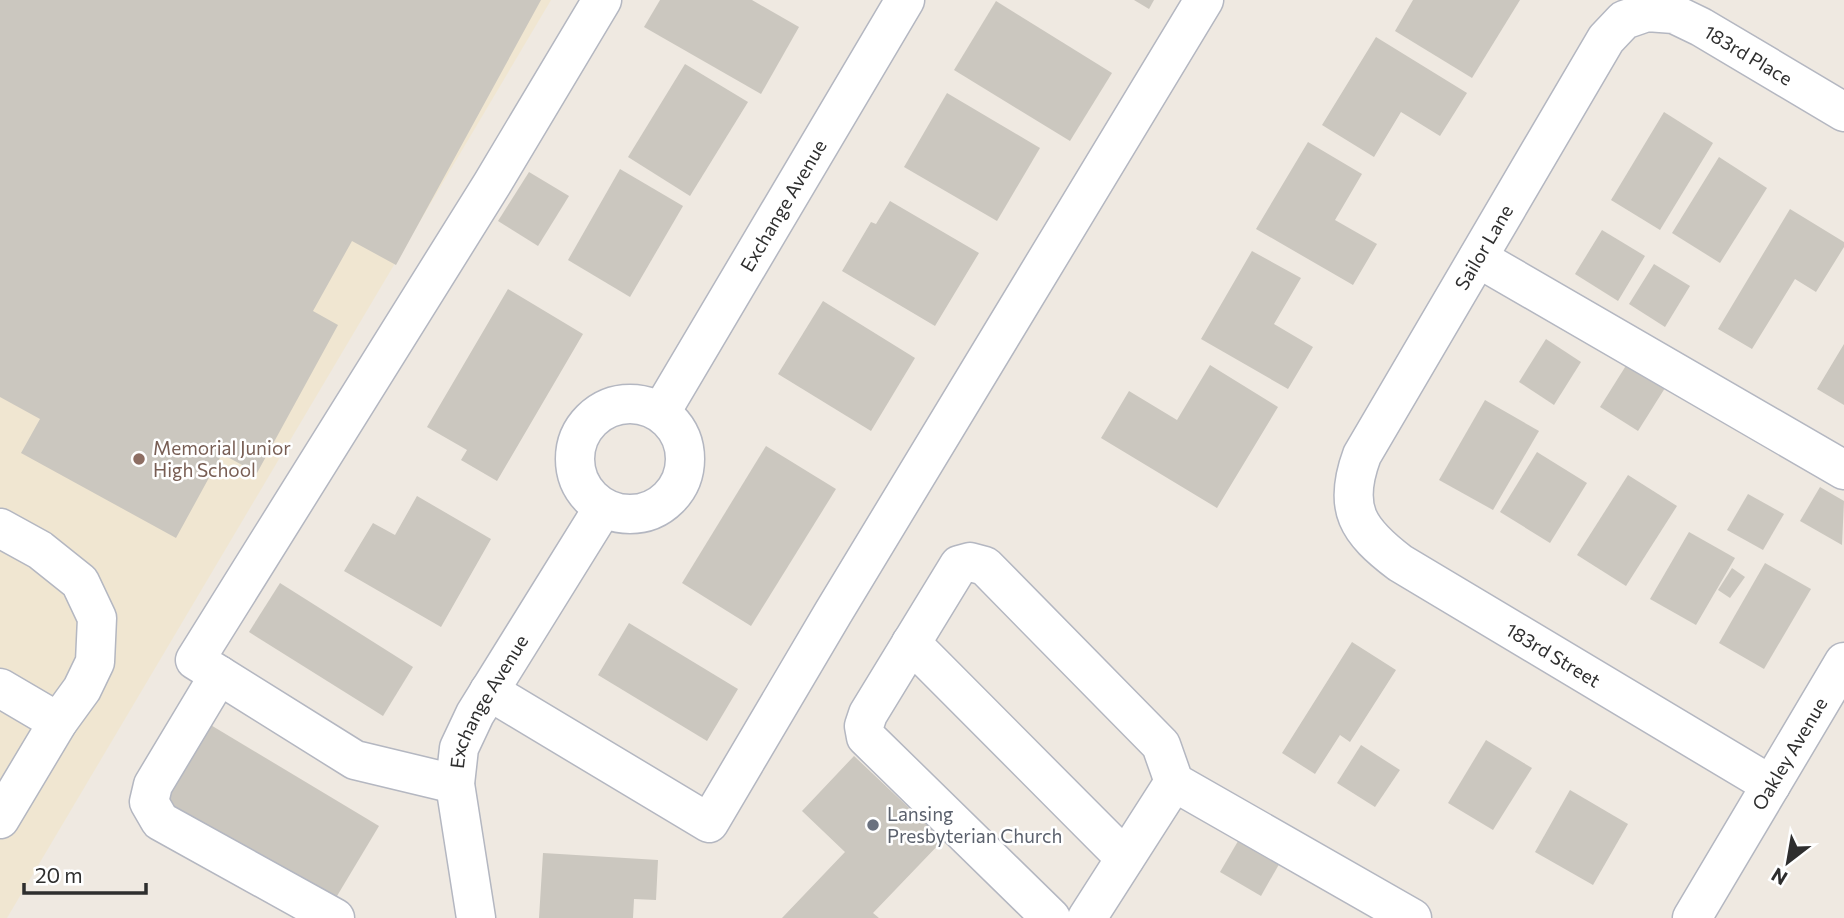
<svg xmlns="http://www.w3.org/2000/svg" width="1844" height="918" viewBox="0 0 1844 918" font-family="Commissioner,sans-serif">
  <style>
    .education { fill: #f0e6d1 }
    .building { fill: #cbc7bf }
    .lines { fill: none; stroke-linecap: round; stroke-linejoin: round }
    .minor-casing { stroke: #b4b7c1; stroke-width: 41 }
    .minor { stroke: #fff; stroke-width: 38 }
    .education-dot { fill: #8d6e63; stroke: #fff; stroke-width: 2.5 }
    .worship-dot { fill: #6b7280; stroke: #fff; stroke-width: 2.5 }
    .labels { text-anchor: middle; stroke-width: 5; stroke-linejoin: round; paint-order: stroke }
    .street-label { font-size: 19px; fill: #2e2e2e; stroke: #fff }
    .education-label { font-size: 19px; fill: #785e54; stroke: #fff; text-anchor: start }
    .worship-label { font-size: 19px; fill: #5b616d; stroke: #fff; text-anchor: start }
  </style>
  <rect width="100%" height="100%" fill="#efe9e1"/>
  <polygon class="education" points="0,0 551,0 7,918 0,918"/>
  <g class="building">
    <polygon points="0,0 541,0 396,265 352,241 313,311 338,325 257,473 222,454 176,538 21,453 40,419 0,397"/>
    <polygon points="660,0 752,0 799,27 761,94 644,27"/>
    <polygon points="1134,0 1154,0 1149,9"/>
    <polygon points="1413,0 1520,0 1472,78 1395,31"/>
    <polygon points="996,1 1112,73 1070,141 954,70"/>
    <polygon points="1376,37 1467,93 1440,136 1401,112 1374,157 1322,125"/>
    <polygon points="685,64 748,102 690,196 628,157"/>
    <polygon points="947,93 1040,148 997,221 904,167"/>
    <polygon points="1664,112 1713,143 1660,230 1611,200"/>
    <polygon points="1308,142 1362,174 1335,220 1377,244 1353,285 1256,229"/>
    <polygon points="1719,157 1767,188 1720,263 1672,233"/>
    <polygon points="620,169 683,206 630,297 568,260"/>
    <polygon points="529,172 569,196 538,246 498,221"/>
    <polygon points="890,201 979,253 935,326 842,271 871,222 876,224"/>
    <polygon points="1790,209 1844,242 1844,247 1816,292 1795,279 1752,349 1718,329"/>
    <polygon points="1602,230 1645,256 1618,301 1575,274"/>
    <polygon points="1252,251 1301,278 1274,324 1313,347 1288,389 1201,339"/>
    <polygon points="1654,264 1690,286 1665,327 1629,304"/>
    <polygon points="508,289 583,334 497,481 461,460 467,450 427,427"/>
    <polygon points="823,301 915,358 871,431 778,374"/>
    <polygon points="1546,339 1581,362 1554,405 1519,382"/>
    <polygon points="1844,344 1844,405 1817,389"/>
    <polygon points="1627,364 1665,388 1638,431 1600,407"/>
    <polygon points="1210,365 1278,407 1217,508 1101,438 1129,391 1177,420"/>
    <polygon points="1485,400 1539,431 1493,510 1439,480"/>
    <polygon points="766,446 836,489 751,626 682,583"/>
    <polygon points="1537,452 1587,483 1550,543 1500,512"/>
    <polygon points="1628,475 1677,506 1626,586 1577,555"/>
    <polygon points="1820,487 1844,501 1842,545 1800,521"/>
    <polygon points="1748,494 1784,514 1763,550 1727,530"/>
    <polygon points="417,496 491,539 441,627 344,571 373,523 395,535"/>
    <polygon points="1689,532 1735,558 1696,625 1650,599"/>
    <polygon points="1765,563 1811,589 1764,669 1719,643"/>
    <polygon points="1732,568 1745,577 1730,598 1718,590"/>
    <polygon points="280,583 413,667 383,716 249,632"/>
    <polygon points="629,623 738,689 707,741 598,675"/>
    <polygon points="1352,642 1396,670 1350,742 1340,735 1315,774 1282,753"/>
    <polygon points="209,724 379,826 331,906 161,806"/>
    <polygon points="1486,740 1532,768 1493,830 1448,803"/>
    <polygon points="1361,745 1400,770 1375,807 1337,783"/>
    <polygon points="854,756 943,840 873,913 879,918 782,918 845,852 802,811"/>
    <polygon points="1570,790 1628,824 1593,885 1535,852"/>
    <polygon points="1241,836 1282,859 1261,896 1220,872"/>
    <polygon points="543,853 658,860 656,900 634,899 633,918 539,918"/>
  </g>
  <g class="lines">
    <g class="minor-casing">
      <g id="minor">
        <polyline points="1478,258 1844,470"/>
        <circle cx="630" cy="459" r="55"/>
        <path id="s1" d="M661,412L905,0"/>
        <polyline points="0,528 40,550 80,582 97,618 95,662 82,689 58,722 0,819"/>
        <polyline points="911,643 1125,858"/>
        <polyline points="219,675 153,785 149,802 160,821 335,918"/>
        <polyline points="0,688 58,722"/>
        <polyline points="489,691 709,823 833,613 1204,0"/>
        <polyline points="455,784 355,760 195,660 492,184 602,0"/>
        <path id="s2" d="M1771,785L1400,563C1358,531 1342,509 1362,455L1606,39L1624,20L1647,12L1674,14L1701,27L1844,112"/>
        <path id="s3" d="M476,918L455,784L459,748L475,714L603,508"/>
        <polyline points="1051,918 866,737 864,726 868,714 959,565 970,562 985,566 1161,745 1174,782 1412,918"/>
        <polyline points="1087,918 1174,782"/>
        <path id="s4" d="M1692,918L1844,662"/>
      </g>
    </g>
    <use href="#minor" class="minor"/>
  </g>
  <circle class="education-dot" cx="139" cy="459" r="7"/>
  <circle class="worship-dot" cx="873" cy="825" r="7"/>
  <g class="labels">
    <g class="street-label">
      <text dy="7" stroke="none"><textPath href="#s2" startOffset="1204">183rd Place</textPath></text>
      <text dy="7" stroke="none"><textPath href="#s1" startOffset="240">Exchange Avenue</textPath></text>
      <text dy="7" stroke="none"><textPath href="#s2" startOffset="800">Sailor Lane</textPath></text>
      <text transform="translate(1553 655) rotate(31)" y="7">183rd Street</text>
      <text dy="7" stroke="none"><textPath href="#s3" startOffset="226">Exchange Avenue</textPath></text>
      <text dy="7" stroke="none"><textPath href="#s4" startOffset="191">Oakley Avenue</textPath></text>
    </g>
    <g class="education-label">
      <text x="153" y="455">Memorial Junior<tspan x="153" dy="22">High School</tspan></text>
    </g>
    <g class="worship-label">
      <text x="887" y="821">Lansing<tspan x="887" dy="22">Presbyterian Church</tspan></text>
    </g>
  </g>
  <g transform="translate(1788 862) rotate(211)" stroke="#ffffff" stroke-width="5" paint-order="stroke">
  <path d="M0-5L12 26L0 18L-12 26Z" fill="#2e2e2e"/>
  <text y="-10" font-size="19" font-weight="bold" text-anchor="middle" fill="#2e2e2e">N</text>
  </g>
  <path d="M24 883v10h122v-10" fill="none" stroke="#2e2e2e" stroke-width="3.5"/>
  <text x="35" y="883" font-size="21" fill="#2e2e2e" stroke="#ffffff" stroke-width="5" paint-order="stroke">20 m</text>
</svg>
